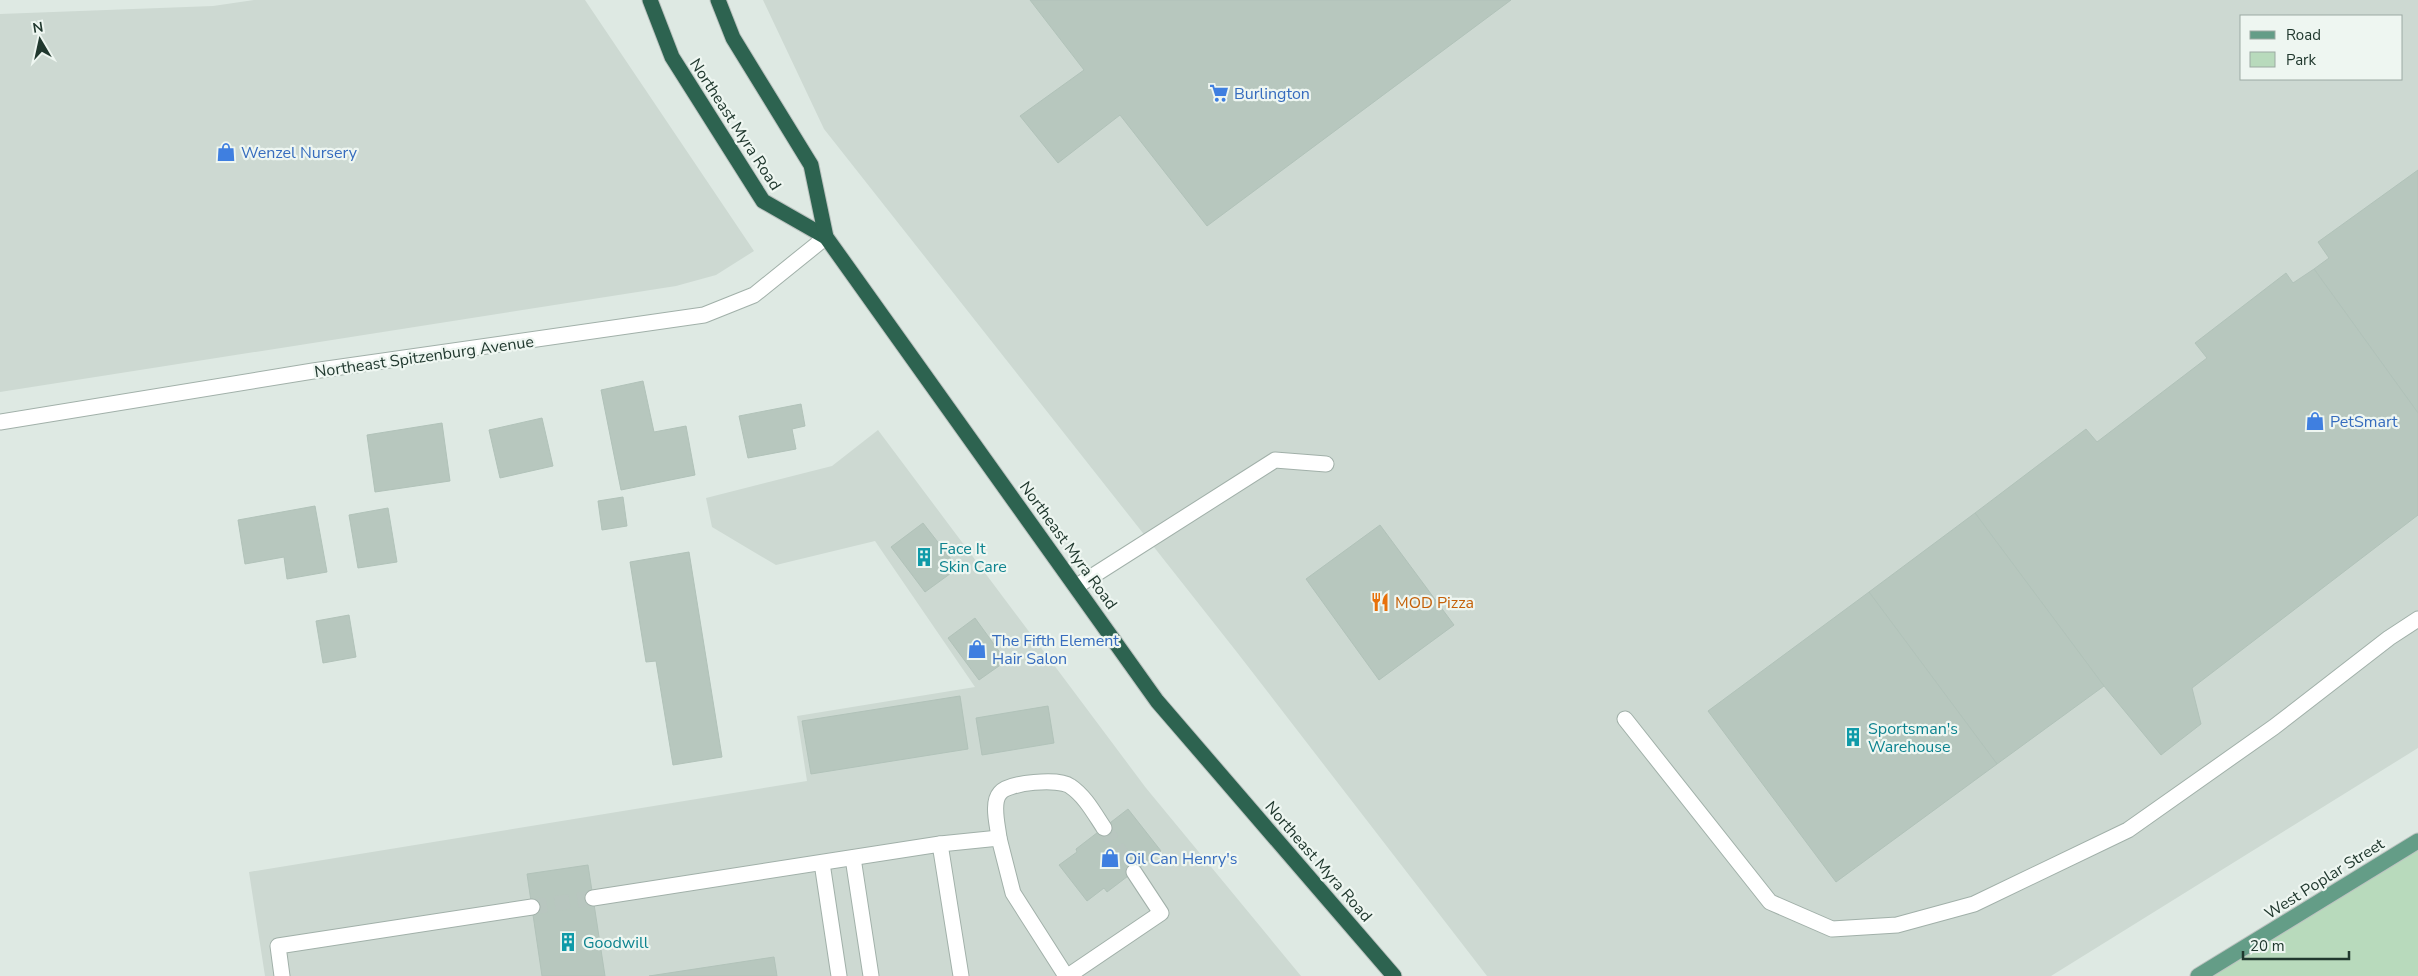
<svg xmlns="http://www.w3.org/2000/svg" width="2418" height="976" viewBox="0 0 2418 976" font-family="'Nunito Sans',sans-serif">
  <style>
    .built { fill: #cdd9d2; fill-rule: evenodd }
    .green { fill: #b8dabc }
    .building { fill: #b7c7be; stroke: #b1c2b9 }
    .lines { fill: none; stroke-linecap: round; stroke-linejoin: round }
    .minor-tunnel { stroke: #b8c6bf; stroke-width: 15; stroke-dasharray: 15 8; stroke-linecap: butt }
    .minor-casing { stroke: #a1b0a9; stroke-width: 17 }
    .major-casing { stroke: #bcc3c0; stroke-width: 17 }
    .highway-casing { stroke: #bcc3c0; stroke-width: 17 }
    .minor { stroke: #fff; stroke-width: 15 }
    .major { stroke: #649d87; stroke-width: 15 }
    .highway { stroke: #2d6350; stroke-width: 15 }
    .labels { text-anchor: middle; stroke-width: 4.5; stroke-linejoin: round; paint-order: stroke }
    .shop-label { font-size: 16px; fill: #366cbe; stroke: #eef6f1; text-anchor: start }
    .street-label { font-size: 16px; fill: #20382e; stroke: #eef6f1 }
    .culture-label { font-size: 16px; fill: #0d838f; stroke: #eef6f1; text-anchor: start }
    .food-label { font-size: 16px; fill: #c56008; stroke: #eef6f1; text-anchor: start }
  </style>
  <rect width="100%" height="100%" fill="#dee9e3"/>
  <g class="built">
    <polygon points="254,0 585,0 754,251 716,275 676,286 0,392 0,14 213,6"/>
    <path d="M763,0H2418V748L2051,976H1487L1236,651L824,129ZM2242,16H2402V79H2242Z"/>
    <polygon points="878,430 1146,788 1301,976 265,976 249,872 807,781 797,716 975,687 875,541 776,565 712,527 706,498 832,466"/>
  </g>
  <polygon class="green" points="2418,841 2418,976 2198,976"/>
  <g class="building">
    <polygon points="1030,0 1511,0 1207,226 1120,115 1058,163 1020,116 1084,70"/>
    <polygon points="2418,170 2418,413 2314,269 2329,258 2318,242"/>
    <polygon points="2314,269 2418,413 2418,515 2192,688 2201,724 2161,755 2104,686 1975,513 2086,429 2097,442 2207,358 2195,343 2286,273 2293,283"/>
    <polygon points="643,381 654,432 686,426 695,475 621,490 601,390"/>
    <polygon points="801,404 805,426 792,429 796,449 748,458 739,416"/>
    <polygon points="542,418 553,466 500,478 489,430"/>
    <polygon points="442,423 450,481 375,492 367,435"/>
    <polygon points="623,497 627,526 602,530 598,501"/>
    <polygon points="315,506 327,572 287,579 284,557 245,564 238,520"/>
    <polygon points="388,508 397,562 358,568 349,515"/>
    <polygon points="1975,513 2104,686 1997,764 1869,592"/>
    <polygon points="923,523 958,568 925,592 891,547"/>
    <polygon points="1380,525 1454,625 1379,680 1306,579"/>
    <polygon points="689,552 722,757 673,765 656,661 646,662 630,562"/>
    <polygon points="1869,592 1997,764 1836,882 1708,711"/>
    <polygon points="349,615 356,657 323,663 316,621"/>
    <polygon points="975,618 1006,661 979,680 948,638"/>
    <polygon points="960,696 968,749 811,774 802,721"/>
    <polygon points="1048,706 1054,743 982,755 976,718"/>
    <polygon points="1128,809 1161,851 1107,892 1104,888 1087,901 1059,865 1077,852 1076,849"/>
    <polygon points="588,865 605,976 542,976 527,874"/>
    <polygon points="774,957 777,976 649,976"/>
  </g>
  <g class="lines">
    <g class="minor-tunnel">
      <polyline points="1104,828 1134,872"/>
      <polyline points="532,907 593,898"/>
    </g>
    <g class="minor-casing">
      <g id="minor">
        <polyline points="0,422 313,371 704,315 754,295 826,237"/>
        <polyline points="1077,586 1275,460 1326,464"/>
        <polyline points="1625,719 1770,902 1832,929 1897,925 1974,904 2128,830 2274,727 2389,638 2418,619"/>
        <path d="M999,838C998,826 991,803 1000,793C1009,782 1059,778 1070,786C1085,796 1094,813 1104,828"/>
        <polyline points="940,844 999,838 1013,893 1066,976"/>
        <polyline points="853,858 871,976"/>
        <polyline points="822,863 839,976"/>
        <polyline points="593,898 940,844 961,976"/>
        <polyline points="282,976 278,946 532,907"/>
        <polyline points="1068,976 1161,913 1134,872"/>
      </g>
    </g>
    <g class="major-casing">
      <polyline id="major" points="2198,976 2418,841"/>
    </g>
    <g class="highway-casing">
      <g id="highway">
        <polyline points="650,0 672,57 763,201 826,237"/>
        <polyline points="718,0 733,38 811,165 826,237 1157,701 1394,976"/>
      </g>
    </g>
    <use href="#minor" class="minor"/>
    <use href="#major" class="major"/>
    <use href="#highway" class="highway"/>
  </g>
  <defs>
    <g id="supermarket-bare" transform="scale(1.5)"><path d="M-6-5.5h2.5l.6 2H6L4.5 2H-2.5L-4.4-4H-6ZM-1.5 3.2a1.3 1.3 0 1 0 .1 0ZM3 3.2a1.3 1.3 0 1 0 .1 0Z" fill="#3f7fe0" stroke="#eef6f1" stroke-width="2.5" paint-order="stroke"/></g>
    <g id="shop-bare" transform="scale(1.5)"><path d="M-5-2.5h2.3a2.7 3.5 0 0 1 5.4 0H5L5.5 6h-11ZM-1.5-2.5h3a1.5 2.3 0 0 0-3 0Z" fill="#3f7fe0" stroke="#eef6f1" stroke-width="2.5" paint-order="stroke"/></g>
    <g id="building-bare" transform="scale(1.5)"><path d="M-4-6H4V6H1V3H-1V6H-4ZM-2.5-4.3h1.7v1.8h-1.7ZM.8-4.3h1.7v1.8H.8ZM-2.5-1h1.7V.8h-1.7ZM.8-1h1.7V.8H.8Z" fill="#0f9aa8" stroke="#eef6f1" stroke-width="2.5" paint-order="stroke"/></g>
    <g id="restaurant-bare" transform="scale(1.5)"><path d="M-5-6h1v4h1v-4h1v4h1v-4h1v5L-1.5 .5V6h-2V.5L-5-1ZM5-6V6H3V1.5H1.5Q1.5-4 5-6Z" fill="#e8710a" stroke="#eef6f1" stroke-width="2.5" paint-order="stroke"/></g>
  </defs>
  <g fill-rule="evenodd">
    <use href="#supermarket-bare" x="1219" y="93"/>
    <use href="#shop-bare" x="226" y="152"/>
    <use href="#shop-bare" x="2315" y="421"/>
    <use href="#building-bare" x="924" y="557"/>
    <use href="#restaurant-bare" x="1380" y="602"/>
    <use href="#shop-bare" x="977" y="649"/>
    <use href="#building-bare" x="1853" y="737"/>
    <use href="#shop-bare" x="1110" y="858"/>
    <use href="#building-bare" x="568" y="942"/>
  </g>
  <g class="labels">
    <g class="shop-label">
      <text x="1234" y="99">Burlington</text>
      <text x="241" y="158">Wenzel Nursery</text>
      <text x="2330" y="427">PetSmart</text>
      <text x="992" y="646">The Fifth Element<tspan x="992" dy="18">Hair Salon</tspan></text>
      <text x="1125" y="864">Oil Can Henry's</text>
    </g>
    <g class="street-label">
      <text transform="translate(736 124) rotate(57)" y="6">Northeast Myra Road</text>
      <text transform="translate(424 356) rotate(-8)" y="6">Northeast Spitzenburg Avenue</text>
      <text transform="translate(1069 545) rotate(54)" y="6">Northeast Myra Road</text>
      <text transform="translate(1319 861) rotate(49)" y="6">Northeast Myra Road</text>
      <text transform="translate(2324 878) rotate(-32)" y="6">West Poplar Street</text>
    </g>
    <g class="culture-label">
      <text x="939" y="554">Face It<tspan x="939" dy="18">Skin Care</tspan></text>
      <text x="1868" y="734">Sportsman's<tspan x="1868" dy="18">Warehouse</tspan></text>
      <text x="583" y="948">Goodwill</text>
    </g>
    <g class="food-label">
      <text x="1395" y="608">MOD Pizza</text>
    </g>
  </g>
  <rect x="2240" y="15" width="162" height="65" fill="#eef6f1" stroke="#9caaa3"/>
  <rect x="2250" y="31" width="25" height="8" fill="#649d87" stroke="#9caaa3"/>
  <text x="2286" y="40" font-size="15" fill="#20382e">Road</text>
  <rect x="2250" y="52" width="25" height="15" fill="#b8dabc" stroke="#9caaa3"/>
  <text x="2286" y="65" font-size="15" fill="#20382e">Park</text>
  <g transform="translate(40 40) rotate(351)" stroke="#eef6f1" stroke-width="4" paint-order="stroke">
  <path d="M0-4L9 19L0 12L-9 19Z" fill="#20382e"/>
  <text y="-8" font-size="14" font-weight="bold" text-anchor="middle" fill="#20382e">N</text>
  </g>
  <path d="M2243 951v8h106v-8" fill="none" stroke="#20382e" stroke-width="2.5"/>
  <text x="2250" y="951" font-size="15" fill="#20382e" stroke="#eef6f1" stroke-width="4" paint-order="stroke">20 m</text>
</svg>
